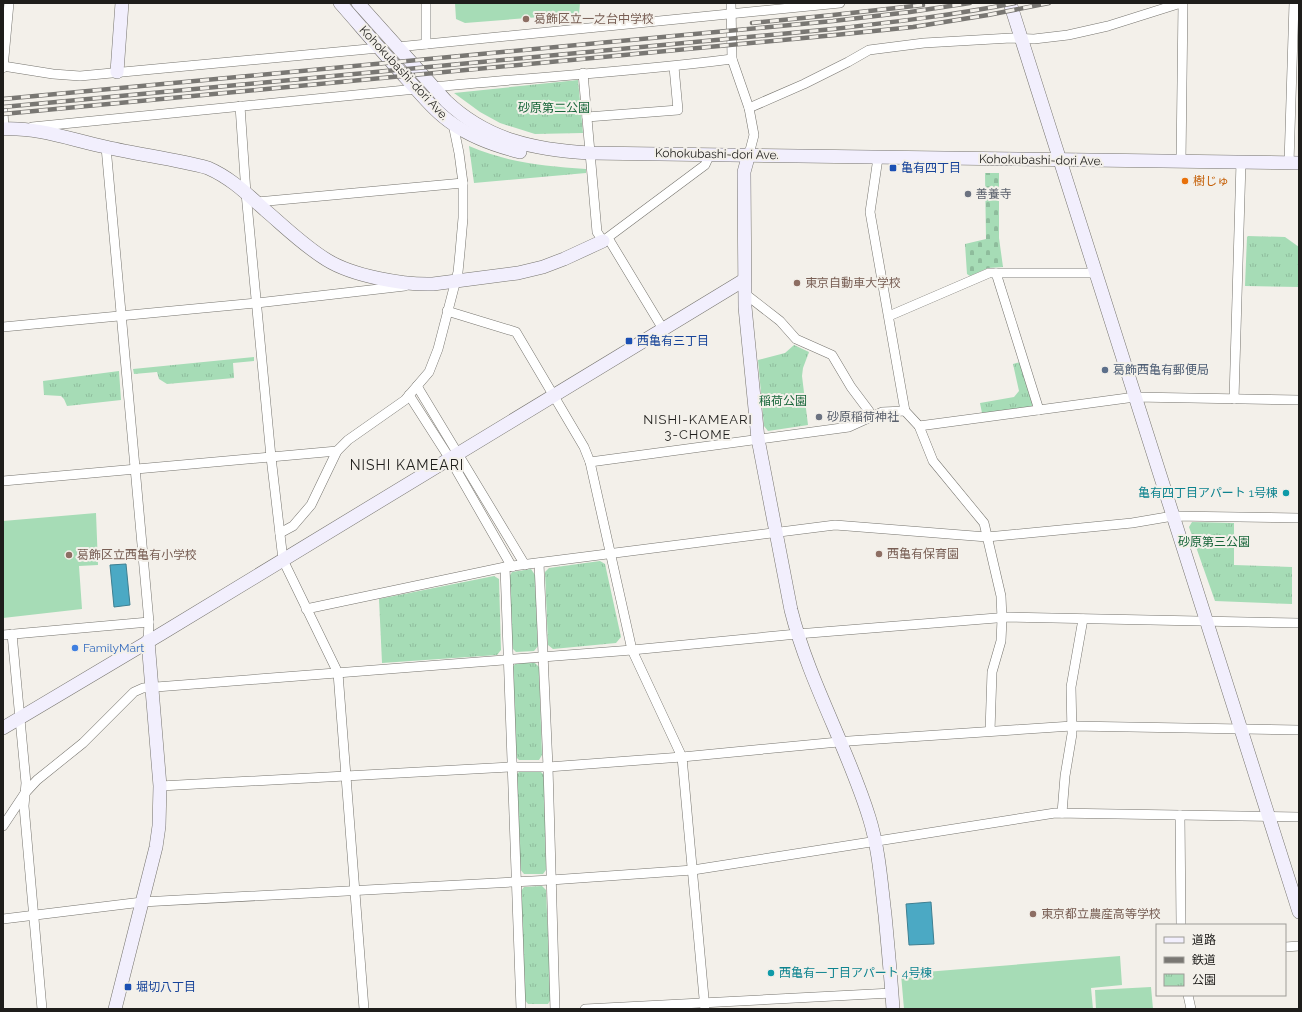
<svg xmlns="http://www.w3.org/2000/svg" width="1302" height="1012" viewBox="0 0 1302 1012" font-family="Raleway,'Noto Sans JP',sans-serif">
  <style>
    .cemetery { fill: url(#cemetery-stones) }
    .park { fill: url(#park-tufts) }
    .pitch { fill: #a6dcb6 }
    .water { fill: #4ba9c4; stroke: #3e7f91 }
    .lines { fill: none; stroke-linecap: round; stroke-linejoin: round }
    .street-casing { stroke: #76746e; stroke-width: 10 }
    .secondary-casing { stroke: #76746e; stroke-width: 14 }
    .street { stroke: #fff; stroke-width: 9 }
    .secondary { stroke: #f2effd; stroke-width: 13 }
    .rail-casing { stroke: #797773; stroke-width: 4.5 }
    .rail { stroke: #f3f0ea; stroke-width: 3; stroke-dasharray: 9; stroke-linecap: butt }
    .education-dot { fill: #8d6e63; stroke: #f3f0ea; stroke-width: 1.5 }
    .transit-dot { fill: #1a4fb4; stroke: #f3f0ea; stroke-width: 1.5 }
    .food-dot { fill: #e8710a; stroke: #f3f0ea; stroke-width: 1.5 }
    .worship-dot { fill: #6b7280; stroke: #f3f0ea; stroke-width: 1.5 }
    .service-dot { fill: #5c6f8a; stroke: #f3f0ea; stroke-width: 1.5 }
    .culture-dot { fill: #0f9aa8; stroke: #f3f0ea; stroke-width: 1.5 }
    .shop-dot { fill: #3f7fe0; stroke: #f3f0ea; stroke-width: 1.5 }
    .labels { text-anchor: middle; stroke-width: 4; stroke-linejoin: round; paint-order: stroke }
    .education-label { font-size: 12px; fill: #785e54; stroke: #f3f0ea; text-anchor: start }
    .street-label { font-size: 12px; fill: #1e1d1b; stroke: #f3f0ea }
    .park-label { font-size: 12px; fill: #19663b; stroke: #f3f0ea }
    .transit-label { font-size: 12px; fill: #164399; stroke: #f3f0ea; text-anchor: start }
    .food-label { font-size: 12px; fill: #c56008; stroke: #f3f0ea; text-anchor: start }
    .worship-label { font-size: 12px; fill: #5b616d; stroke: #f3f0ea; text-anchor: start }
    .service-label { font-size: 12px; fill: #4e5e75; stroke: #f3f0ea; text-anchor: start }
    .culture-label { font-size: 12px; fill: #0d838f; stroke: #f3f0ea; text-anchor: end }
    .shop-label { font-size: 12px; fill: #366cbe; stroke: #f3f0ea; text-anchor: start }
    .neighbourhood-label { font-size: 13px; letter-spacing: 1px; fill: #1e1d1b; stroke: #f3f0ea }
    .quarter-label { font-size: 14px; letter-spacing: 1px; fill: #1e1d1b; stroke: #f3f0ea }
  </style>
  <defs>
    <pattern id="cemetery-stones" width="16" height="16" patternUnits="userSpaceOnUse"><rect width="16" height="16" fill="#a6dcb6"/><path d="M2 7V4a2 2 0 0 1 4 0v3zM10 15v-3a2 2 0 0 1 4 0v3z" fill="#8ebc9c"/></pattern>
    <pattern id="park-tufts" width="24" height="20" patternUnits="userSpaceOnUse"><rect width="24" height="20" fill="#a6dcb6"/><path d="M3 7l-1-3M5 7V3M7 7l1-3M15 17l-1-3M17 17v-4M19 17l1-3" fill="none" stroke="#8ebc9c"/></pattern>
  </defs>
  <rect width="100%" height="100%" fill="#f3f0ea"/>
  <polygon class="cemetery" points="985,173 999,173 999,238 1003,267 988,268 970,276 967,274 965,244 986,239"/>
  <g class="park">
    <polygon points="578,80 583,133 535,134 500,123 480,112 454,93"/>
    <path d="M469,146C509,163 543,166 586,169V173L474,183Z"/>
    <polygon points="1248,236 1285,237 1299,247 1299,287 1245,286 1247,237"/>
    <polygon points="794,345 809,352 803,368 802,376 808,425 768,431 764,426 758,360 785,353"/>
    <polygon points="254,357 254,361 233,363 234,378 167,384 159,379 157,372 134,374 133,369"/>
    <polygon points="1020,362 1033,404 1031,407 982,413 980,403 1014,397 1019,391 1013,364"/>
    <polygon points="119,371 121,400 67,406 64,399 61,396 44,395 43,381"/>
    <polygon points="1192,522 1234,523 1234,565 1292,567 1292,604 1215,601 1189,527"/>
    <polygon points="600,561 605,564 621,637 616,643 553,649 548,645 545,572 549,568"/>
    <polygon points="531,569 535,575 538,646 534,651 516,652 511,647 509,577 512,572"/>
    <polygon points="494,576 499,579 501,650 497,655 382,663 379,599"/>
    <polygon points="516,663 535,663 539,667 542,755 539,760 519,760 514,755 511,669"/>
    <polygon points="540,771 544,775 546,870 543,874 524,874 519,868 515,776 519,772"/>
    <polygon points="542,886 546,890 551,999 548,1004 528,1004 524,999 521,891 524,887"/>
  </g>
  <g class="pitch">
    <polygon points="455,3 580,3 579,14 465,23 456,19"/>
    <polygon points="96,513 98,565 79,566 82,609 3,618 3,521"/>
    <polygon points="1120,956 1122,985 1091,988 1093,1009 904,1009 901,974"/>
    <polygon points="1151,987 1153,1009 1096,1009 1095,990"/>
  </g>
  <g class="water">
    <polygon points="126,564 130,605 114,607 110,565"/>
    <polygon points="931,902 934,944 909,945 906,904"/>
  </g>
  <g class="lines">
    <g class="street-casing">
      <g id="street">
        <polyline points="731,3 732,59 749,108 754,135 749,154"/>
        <polyline points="426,44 426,3"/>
        <polyline points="397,47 840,3"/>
        <polyline points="3,66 53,74 80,76 379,48"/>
        <polyline points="3,68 9,3"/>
        <polyline points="583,73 597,232 603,241 705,165 710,154"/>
        <path d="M434,87C533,77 633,72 732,59"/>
        <polyline points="240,106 246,193 271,457 283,560 338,673 364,1009"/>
        <polyline points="749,108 804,84 848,62 869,50 924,43 1011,38 1034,39 1068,35 1108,26 1181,3"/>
        <polyline points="3,111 4,129"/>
        <polyline points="587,117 678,110 674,67"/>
        <polyline points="32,127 416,89"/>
        <polyline points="106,147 149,622 148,641"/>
        <polyline points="878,158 870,212 905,411 919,426 933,461 984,523 1001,596 1002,619 1001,641 992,672 990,731"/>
        <polyline points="1181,161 1183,3"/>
        <polyline points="1289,163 1294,3"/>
        <polyline points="257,202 463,183"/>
        <polyline points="608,238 663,329"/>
        <polyline points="996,273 1039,410"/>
        <polyline points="744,293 780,321 796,339 832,355 851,387 869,411 868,419"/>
        <polyline points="447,311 516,332 584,447 590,462 632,650 682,757 705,1009"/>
        <polyline points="889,316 989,273 1095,273"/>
        <polyline points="3,327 257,303 405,286"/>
        <polyline points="417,386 525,565"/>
        <polyline points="409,395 450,459 512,567"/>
        <polyline points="1234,399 1241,162"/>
        <polyline points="919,426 1135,397 1299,400"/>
        <polyline points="590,462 849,427 882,412 905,411"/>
        <polyline points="3,481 337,451"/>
        <polyline points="280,533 293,526 311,505 337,451 348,440 405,400 429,372 438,349 458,272 460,252 463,218 463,183 459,153 453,124"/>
        <polyline points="539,563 548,767 555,1009"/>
        <polyline points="505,567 521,1009"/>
        <polyline points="306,609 505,567 835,525 987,537 1132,523 1173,516 1299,518"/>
        <polyline points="12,634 26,783 24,806 42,1009"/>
        <polyline points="3,635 149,622"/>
        <polyline points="160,786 512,767 548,767 682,757 849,741 1072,726 1299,730"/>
        <polyline points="1062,813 1065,776 1072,734 1071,687 1083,619"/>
        <polyline points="1180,815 1181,925"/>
        <polyline points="3,826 25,793 37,780 83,743 134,692 143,688 632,650 797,634 1009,617 1299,623"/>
        <polyline points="3,919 142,902 551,880 693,870 1055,813 1299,817"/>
        <polyline points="1285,947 1299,946"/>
        <polyline points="1188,995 1191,1009"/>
        <polyline points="585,1009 892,993"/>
      </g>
    </g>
    <g class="secondary-casing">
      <g id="secondary">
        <path d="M340,3C362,28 384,54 407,79C421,94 435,112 453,124C473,138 496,146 520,152"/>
        <path d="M358,3L446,101C487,140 535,150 590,153L1299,163"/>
        <polyline points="1010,3 1299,912"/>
        <polyline points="117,72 122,3"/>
        <path d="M3,129C38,127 72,140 106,147C140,155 175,159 208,168C231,178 247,194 265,210C285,227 304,246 327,260C353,276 403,285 433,284L518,273L543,267L564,259L603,241"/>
        <path d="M749,154L744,172L745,307L758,439L791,610C809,682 847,746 869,817C879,849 881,882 885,915C888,947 891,978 893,1009"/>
        <polyline points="3,728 161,634 744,280"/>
        <polyline points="115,1009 156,847 159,826 160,786 148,641"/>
      </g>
    </g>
    <use href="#street" class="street"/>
    <use href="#secondary" class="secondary"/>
    <g class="rail-casing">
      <g id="rail">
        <polyline points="752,23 833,15 923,5"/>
        <polyline points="3,99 833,21 910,12 970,3"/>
        <path d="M3,107L833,29C894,22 955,15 1015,3"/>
        <polyline points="3,114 835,35 913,27 988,15 1049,3"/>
      </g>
    </g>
    <use href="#rail" class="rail"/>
  </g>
  <g class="education-dot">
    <circle cx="526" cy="19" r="4"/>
    <circle cx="797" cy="283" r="4"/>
    <circle cx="879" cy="554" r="4"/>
    <circle cx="69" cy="555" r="4"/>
    <circle cx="1033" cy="914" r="4"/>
  </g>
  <g class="transit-dot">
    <rect x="889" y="164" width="8" height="8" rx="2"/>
    <rect x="625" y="337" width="8" height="8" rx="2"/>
    <rect x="124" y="983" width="8" height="8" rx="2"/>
  </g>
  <circle class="food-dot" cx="1185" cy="181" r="4"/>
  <g class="worship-dot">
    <circle cx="968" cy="194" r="4"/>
    <circle cx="819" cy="417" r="4"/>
  </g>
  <circle class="service-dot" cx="1105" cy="370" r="4"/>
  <g class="culture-dot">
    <circle cx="1286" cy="493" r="4"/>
    <circle cx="771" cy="973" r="4"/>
  </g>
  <circle class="shop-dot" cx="75" cy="648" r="4"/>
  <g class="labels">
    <g class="education-label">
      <text x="534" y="23">葛飾区立一之台中学校</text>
      <text x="805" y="287">東京自動車大学校</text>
      <text x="887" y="558">西亀有保育園</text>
      <text x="77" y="559">葛飾区立西亀有小学校</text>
      <text x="1041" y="918">東京都立農産高等学校</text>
    </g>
    <g class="street-label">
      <text transform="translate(404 73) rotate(47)" y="4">Kohokubashi-dori Ave.</text>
      <text transform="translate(717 154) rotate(1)" y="4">Kohokubashi-dori Ave.</text>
      <text transform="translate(1041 160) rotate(1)" y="4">Kohokubashi-dori Ave.</text>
    </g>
    <g class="park-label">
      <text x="554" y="112">砂原第二公園</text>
      <text x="783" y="405">稲荷公園</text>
      <text x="1214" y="546">砂原第三公園</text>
    </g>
    <g class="transit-label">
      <text x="901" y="172">亀有四丁目</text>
      <text x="637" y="345">西亀有三丁目</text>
      <text x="136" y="991">堀切八丁目</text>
    </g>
    <g class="food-label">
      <text x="1193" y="185">樹じゅ</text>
    </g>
    <g class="worship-label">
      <text x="976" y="198">善養寺</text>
      <text x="827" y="421">砂原稲荷神社</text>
    </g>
    <g class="service-label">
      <text x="1113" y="374">葛飾西亀有郵便局</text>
    </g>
    <g class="culture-label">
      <text x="1278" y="497">亀有四丁目アパート 1号棟</text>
      <text x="779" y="977" text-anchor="start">西亀有一丁目アパート 4号棟</text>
    </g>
    <g class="shop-label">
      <text x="83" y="652">FamilyMart</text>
    </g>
    <g class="neighbourhood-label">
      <text x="698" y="424">NISHI-KAMEARI<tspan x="698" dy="15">3-CHOME</tspan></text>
    </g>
    <g class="quarter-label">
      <text x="407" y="470">NISHI KAMEARI</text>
    </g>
  </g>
  <rect width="1302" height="1012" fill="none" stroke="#1e1d1b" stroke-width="8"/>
  <rect x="1156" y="924" width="130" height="72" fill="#f3f0ea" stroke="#9e9c97"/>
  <rect x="1164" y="937" width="20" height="6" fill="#f2effd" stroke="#9e9c97"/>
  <text x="1192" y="944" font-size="12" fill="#1e1d1b">道路</text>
  <rect x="1164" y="957" width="20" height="6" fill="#797773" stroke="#9e9c97"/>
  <text x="1192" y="964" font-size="12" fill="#1e1d1b">鉄道</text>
  <rect x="1164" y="974" width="20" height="12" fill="url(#park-tufts)" stroke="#9e9c97"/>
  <text x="1192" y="984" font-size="12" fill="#1e1d1b">公園</text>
</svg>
